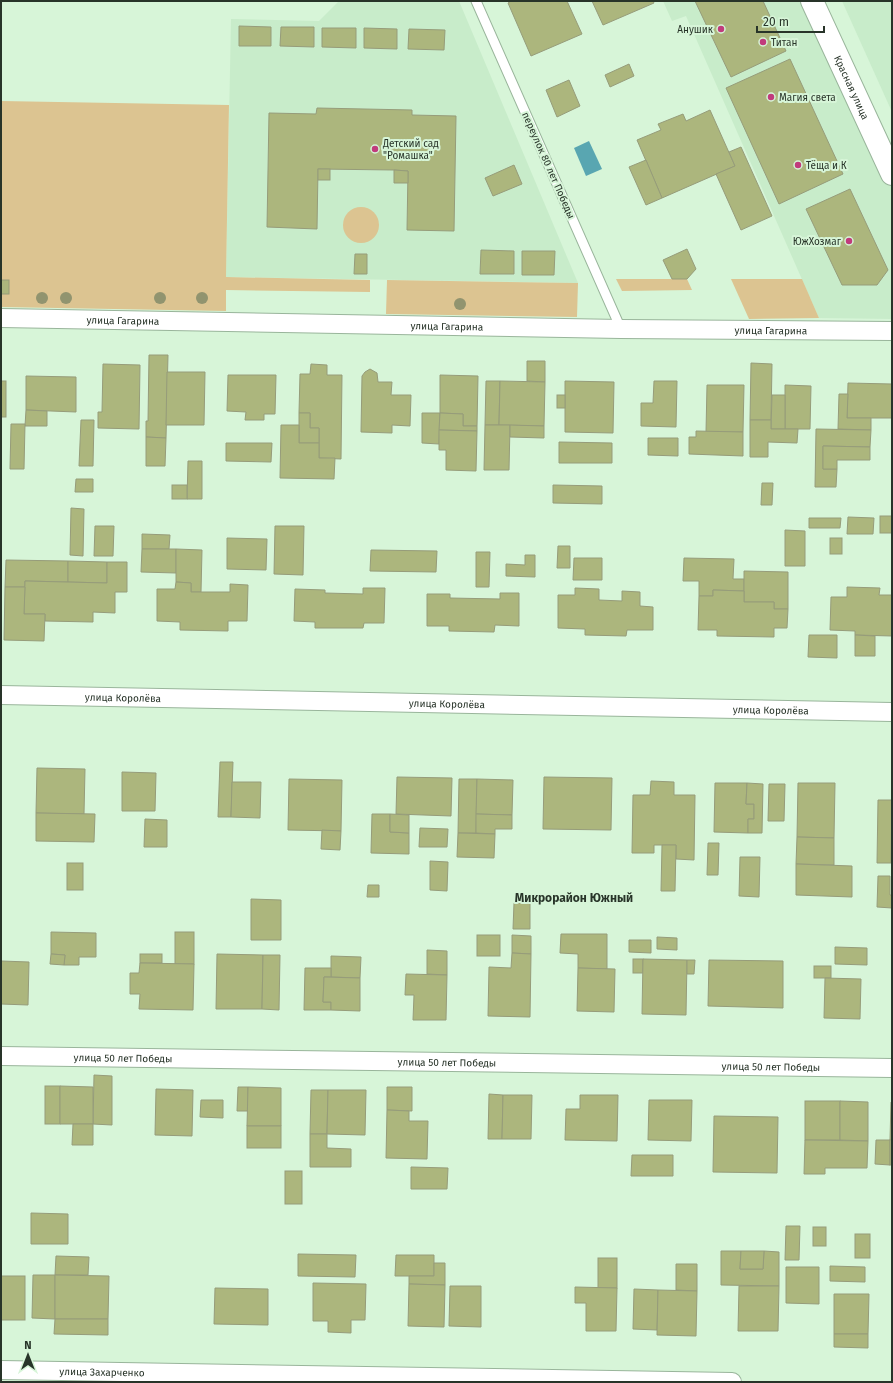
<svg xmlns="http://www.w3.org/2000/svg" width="893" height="1383" viewBox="0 0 893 1383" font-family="'Fira Sans',sans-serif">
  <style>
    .built { fill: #c8ecca }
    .green { fill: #dcc491 }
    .water { fill: #59a6b1 }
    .building { fill: #acb67d; stroke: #969c7a }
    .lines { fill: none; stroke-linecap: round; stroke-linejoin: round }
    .lane-casing { stroke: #99b59b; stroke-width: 11 }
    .street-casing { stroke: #99b59b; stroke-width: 20 }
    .secondary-casing { stroke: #99b59b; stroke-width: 24 }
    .lane { stroke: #fff; stroke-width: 9 }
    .street { stroke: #fff; stroke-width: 18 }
    .secondary { stroke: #fff; stroke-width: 22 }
    .tree { fill: #91946f }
    .poi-dot { fill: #c13b7c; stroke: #d7f5d8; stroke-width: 1.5 }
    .labels { text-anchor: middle; stroke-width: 4; stroke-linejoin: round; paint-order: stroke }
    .poi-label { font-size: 10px; fill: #283429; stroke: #d7f5d8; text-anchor: start }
    .street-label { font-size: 10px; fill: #283429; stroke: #d7f5d8 }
    .quarter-label { font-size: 12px; font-weight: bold; fill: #283429; stroke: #d7f5d8 }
  </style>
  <rect width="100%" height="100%" fill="#d7f5d8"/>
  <g class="built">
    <polygon points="339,1 459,1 578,283 226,277 231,19 319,21"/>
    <polygon points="663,1 806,1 892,187 892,319 819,318 686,16 672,21"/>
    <polygon points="842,1 892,1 892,112"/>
  </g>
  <g class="green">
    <polygon points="1,101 229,105 226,277 370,280 370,292 226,290 226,311 1,307"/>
    <circle cx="361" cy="225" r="18"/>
    <polygon points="616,279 687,279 692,290 622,291"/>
    <polygon points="731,279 802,279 819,318 749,319"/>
    <polygon points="387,280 578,283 577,317 386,314"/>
  </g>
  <polygon class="water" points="589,141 602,169 586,176 574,148"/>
  <g class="building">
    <polygon points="511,1 567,1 582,34 531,56 508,3"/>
    <polygon points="592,1 653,1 654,3 603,25"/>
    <polygon points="695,1 763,1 786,51 731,77"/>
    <polygon points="239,26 271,27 271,46 239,46"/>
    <polygon points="281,27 314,27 314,47 280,46"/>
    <polygon points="322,28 356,28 356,48 322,47"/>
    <polygon points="364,28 397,29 397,49 364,48"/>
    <polygon points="409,29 445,30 444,50 408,49"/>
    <polygon points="790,59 843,174 779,204 726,88"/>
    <polygon points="629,64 634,76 610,87 605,75"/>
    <polygon points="569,80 580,106 557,117 546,90"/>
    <polygon points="317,108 412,110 412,115 456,116 454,231 407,230 408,171 394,170 318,169 317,229 267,227 269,113 316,114"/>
    <polygon points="710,110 735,166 662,198 637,140 661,130 658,124 683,114 686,121"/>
    <polygon points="741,147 772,216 741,230 716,174 735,166 729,152"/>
    <polygon points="646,160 662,198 646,205 629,167"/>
    <polygon points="514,165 522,184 493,196 485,178"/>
    <rect x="318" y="169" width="12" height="11"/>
    <polygon points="394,170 408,171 408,183 394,183"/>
    <polygon points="850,189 888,270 877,285 842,285 806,209"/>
    <polygon points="687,249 696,269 687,279 672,279 663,260"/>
    <polygon points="481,250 514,251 514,274 480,274"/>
    <polygon points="522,251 555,251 554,275 522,275"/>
    <polygon points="355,254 367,254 367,274 354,274"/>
    <rect x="1" y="280" width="8" height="14"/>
    <polygon points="149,355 168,355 166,438 146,437 146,421 148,421"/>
    <polygon points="527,361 545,361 545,382 527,381"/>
    <polygon points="751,363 772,364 771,420 750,420"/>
    <polygon points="103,364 140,365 139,429 98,428 98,412 102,412"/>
    <polygon points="311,364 327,365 327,375 342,375 341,459 319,458 319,428 310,428 310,413 299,413 300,374 310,374"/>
    <polygon points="370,369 377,373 378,382 392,382 391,395 411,395 410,426 392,425 392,433 361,432 362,376 365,372"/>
    <polygon points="167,372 205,372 204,425 166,425"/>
    <polygon points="228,375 276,375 275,414 264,414 264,420 245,420 246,412 227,411"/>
    <polygon points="440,375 478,376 477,426 463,426 463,414 440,413"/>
    <polygon points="26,376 76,377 76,412 26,410"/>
    <rect x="1" y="381" width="5" height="36"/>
    <polygon points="486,381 500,381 499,425 485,425"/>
    <polygon points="500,381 545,382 544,426 499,425"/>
    <polygon points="565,381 614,382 613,433 565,432"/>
    <polygon points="654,381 677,381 676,427 641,426 641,403 653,403"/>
    <polygon points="848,383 892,384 892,418 847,418"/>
    <polygon points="707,385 744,385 743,432 706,432"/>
    <polygon points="785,385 811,386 810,429 785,429"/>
    <polygon points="839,394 848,394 847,418 871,418 871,430 838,429"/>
    <rect x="557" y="395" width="8" height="13"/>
    <polygon points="772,395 785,395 785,429 771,429"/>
    <polygon points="26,410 47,411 47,426 25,426"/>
    <polygon points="299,413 310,413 310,428 319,428 319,443 299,443"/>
    <polygon points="422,413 440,413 439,444 422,443"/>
    <polygon points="440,413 463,414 463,426 477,426 477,431 439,430"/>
    <polygon points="81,420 94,420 93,466 79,466"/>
    <polygon points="750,420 771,420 771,429 798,429 797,443 768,442 768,457 750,457"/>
    <polygon points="11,424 25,424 24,469 10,469"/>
    <polygon points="281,425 299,425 299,443 319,443 319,458 335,458 334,479 280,478"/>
    <polygon points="485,425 510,425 509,470 484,470"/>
    <polygon points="510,425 544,426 544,438 510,437"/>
    <polygon points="816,429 871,430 870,447 823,446 823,469 837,469 836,487 815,487"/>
    <polygon points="439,430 477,431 476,471 446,470 446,450 439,450"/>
    <polygon points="696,431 743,432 743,456 689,454 689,437 696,437"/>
    <polygon points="146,437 166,438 165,466 146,466"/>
    <polygon points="648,438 678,438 678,456 648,455"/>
    <polygon points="559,442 612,443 612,463 559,463"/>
    <polygon points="226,443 272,443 271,462 226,461"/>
    <polygon points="823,446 870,447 870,460 837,460 837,469 823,469"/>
    <polygon points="188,461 202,461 202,499 187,499"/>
    <polygon points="76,479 93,479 93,492 75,492"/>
    <polygon points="762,483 773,483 772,505 761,505"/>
    <rect x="172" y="485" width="15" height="14"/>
    <polygon points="553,485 602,486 602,504 553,503"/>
    <polygon points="71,508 84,509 83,556 70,555"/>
    <rect x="880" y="516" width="12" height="17"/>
    <polygon points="848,517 874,518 873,534 847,534"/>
    <polygon points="809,518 841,518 840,528 809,528"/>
    <polygon points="95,526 114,526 113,556 94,556"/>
    <polygon points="275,526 304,526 303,575 274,574"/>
    <polygon points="785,530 805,531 805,566 785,566"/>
    <polygon points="142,534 170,535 169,549 142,549"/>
    <polygon points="227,538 267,539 266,570 227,569"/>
    <rect x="830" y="538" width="12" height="16"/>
    <polygon points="558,546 570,546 570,568 557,568"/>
    <polygon points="142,549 176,549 176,573 141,572"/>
    <polygon points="176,549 202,550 201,592 191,592 191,583 176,582"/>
    <polygon points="371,550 437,551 436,572 370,571"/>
    <polygon points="476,552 490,552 489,587 476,587"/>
    <polygon points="525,555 535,555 535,577 506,576 506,564 525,565"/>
    <polygon points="574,558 602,558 602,580 573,580"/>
    <polygon points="684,558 734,559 733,579 744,579 744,591 713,590 713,596 699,596 699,581 683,581"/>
    <polygon points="6,560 68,561 68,582 25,581 25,587 5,587"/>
    <polygon points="68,561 107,562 107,583 68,582"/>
    <polygon points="107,562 127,562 127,592 115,592 115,613 93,612 93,622 45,621 45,614 24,614 25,581 107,583"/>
    <polygon points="744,571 788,572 788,609 774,609 774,602 744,602"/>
    <polygon points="176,582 191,583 191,592 230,592 230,584 248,585 247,621 228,621 228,631 180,630 180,622 157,621 157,589 175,589"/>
    <polygon points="5,587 25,587 24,614 45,614 44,641 4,640"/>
    <polygon points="847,587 880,588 879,595 892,595 892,636 855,635 855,631 830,630 831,597 847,597"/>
    <polygon points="363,588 385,588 384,623 364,623 363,628 315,628 315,622 294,621 295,589 325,590 325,593 363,594"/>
    <polygon points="575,588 599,589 599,600 622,601 622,591 640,592 640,606 653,607 653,630 627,630 626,636 585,635 585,629 558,628 558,595 575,595"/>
    <polygon points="713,590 744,591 744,602 774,602 774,609 788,609 787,628 774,628 774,637 717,636 717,630 698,630 699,596 713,596"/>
    <polygon points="500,593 519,593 519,626 495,625 494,632 449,631 449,626 427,626 427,594 450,594 450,598 500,599"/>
    <polygon points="809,635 837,635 837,658 808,657"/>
    <polygon points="855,635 875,636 875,656 855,656"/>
    <polygon points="220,762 233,762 231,817 218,817"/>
    <polygon points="37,768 85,769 84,814 36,813"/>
    <polygon points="122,772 156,773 155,811 122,811"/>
    <polygon points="397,777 452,778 451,816 396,814"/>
    <polygon points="544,777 612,778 611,830 543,829"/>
    <polygon points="289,779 342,780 341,831 288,830"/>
    <polygon points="459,779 477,779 476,833 458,833"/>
    <polygon points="477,779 513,780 512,815 476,814"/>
    <polygon points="651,781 674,782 674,795 695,795 694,860 676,859 676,845 654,845 654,853 632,853 633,795 650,795"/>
    <polygon points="232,782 261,782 260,818 231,817"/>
    <polygon points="715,783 747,783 746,804 754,804 754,819 748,819 748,833 714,832"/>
    <polygon points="747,783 763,784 762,833 748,833 748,819 754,819 754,804 746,804"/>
    <polygon points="798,783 835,783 834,838 797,837"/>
    <polygon points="769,784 785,784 784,821 768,821"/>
    <polygon points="878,800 892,800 891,863 877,863"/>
    <polygon points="36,813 95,814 94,842 36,841"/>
    <polygon points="372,814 390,814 390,832 409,833 409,854 371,853"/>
    <polygon points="390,814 409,815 409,833 390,832"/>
    <polygon points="476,814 512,815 512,829 495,829 495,834 476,833"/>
    <polygon points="145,819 167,820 167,847 144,847"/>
    <polygon points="420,828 448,829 447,847 419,847"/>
    <polygon points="322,830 341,831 340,850 321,849"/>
    <polygon points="458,833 495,834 494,858 457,857"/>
    <polygon points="797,837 834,838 834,865 796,864"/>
    <polygon points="708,843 719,843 718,875 707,875"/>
    <polygon points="662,845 676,845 675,891 661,891"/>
    <polygon points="740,857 760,857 759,897 739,896"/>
    <polygon points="430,861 448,862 447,891 430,890"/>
    <rect x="67" y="863" width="16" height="27"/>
    <polygon points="796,864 852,866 852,897 796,895"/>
    <polygon points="878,876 890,876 890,895 892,895 892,908 877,907"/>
    <polygon points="368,885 379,885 379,897 367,897"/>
    <polygon points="251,899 281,900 281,940 251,940"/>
    <polygon points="514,903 530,903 530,929 513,929"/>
    <polygon points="51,932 96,933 96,957 79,957 79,965 64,965 65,955 51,954"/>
    <rect x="175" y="932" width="19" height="32"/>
    <polygon points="561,934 607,934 607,969 578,968 578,954 560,953"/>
    <rect x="477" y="935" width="23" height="21"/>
    <polygon points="512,935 531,936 531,954 512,953"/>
    <polygon points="657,937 677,938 677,950 657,949"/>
    <polygon points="629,940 651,940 651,953 629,952"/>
    <polygon points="835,947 867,948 867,965 835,964"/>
    <polygon points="427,950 447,951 447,975 427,974"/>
    <polygon points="512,953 531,954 530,1017 488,1016 489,967 511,968"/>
    <polygon points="51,954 65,955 64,965 50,964"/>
    <rect x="140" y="954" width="22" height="9"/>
    <polygon points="217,954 263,955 262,1009 216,1009"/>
    <polygon points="263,955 280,955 279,1010 262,1009"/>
    <polygon points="331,956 361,957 360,978 331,977"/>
    <rect x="633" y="959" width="10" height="14"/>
    <polygon points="643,959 687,960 686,1015 642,1014"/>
    <polygon points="687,960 695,960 694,974 687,974"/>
    <polygon points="709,960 783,961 783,1008 708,1006"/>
    <polygon points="1,961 29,962 28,1005 1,1004"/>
    <polygon points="140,963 194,964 193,1010 139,1009 140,994 130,994 130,973 139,973"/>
    <rect x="814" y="966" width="17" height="12"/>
    <polygon points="305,968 331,968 331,977 324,977 323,1002 331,1002 331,1010 304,1010"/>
    <polygon points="578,968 615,969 614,1012 577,1011"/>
    <polygon points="406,974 447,975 446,1020 413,1020 414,995 405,995"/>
    <polygon points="324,977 360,978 360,1011 331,1010 331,1002 323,1002"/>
    <polygon points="825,978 861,979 860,1019 824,1018"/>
    <polygon points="94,1075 112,1076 112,1125 93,1124"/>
    <rect x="45" y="1086" width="15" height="38"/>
    <polygon points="60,1086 93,1087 93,1124 60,1124"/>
    <polygon points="238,1087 248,1087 248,1111 237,1111"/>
    <polygon points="248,1087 281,1088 281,1126 247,1126"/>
    <polygon points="387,1087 412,1087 412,1111 387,1110"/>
    <polygon points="156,1089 193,1090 192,1136 155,1135"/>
    <polygon points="311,1090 328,1090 327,1134 310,1134"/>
    <polygon points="328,1090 366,1090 365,1135 327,1134"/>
    <polygon points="489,1094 503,1095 502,1139 488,1139"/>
    <polygon points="503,1095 532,1095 531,1139 502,1139"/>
    <polygon points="580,1095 618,1095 617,1141 565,1140 566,1109 580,1109"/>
    <polygon points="201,1100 223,1100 223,1118 200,1117"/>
    <polygon points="649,1100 692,1100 691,1141 648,1140"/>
    <rect x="805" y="1101" width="35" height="39"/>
    <polygon points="840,1101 868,1102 868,1141 840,1140"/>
    <polygon points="891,1102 892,1102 892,1140 890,1140"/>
    <polygon points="387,1110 409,1111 409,1121 428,1121 427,1159 386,1158"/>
    <polygon points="714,1116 778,1117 777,1173 713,1172"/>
    <polygon points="73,1124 93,1124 93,1145 72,1145"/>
    <rect x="247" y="1126" width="34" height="22"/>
    <polygon points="310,1134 327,1134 327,1148 351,1149 351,1167 310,1167"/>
    <polygon points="805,1140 868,1141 867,1168 825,1168 825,1174 804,1174"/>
    <polygon points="876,1140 890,1140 890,1165 875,1164"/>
    <rect x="890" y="1140" width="2" height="25"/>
    <polygon points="632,1155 673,1155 673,1176 631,1176"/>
    <polygon points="411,1167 448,1168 447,1189 411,1189"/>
    <rect x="285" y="1171" width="17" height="33"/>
    <polygon points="31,1213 68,1214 68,1244 31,1244"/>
    <polygon points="786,1226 800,1226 799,1260 785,1260"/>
    <rect x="813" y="1227" width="13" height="19"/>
    <rect x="855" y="1234" width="15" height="24"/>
    <polygon points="721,1251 741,1251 740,1269 763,1269 764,1251 779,1252 779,1286 721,1285"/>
    <polygon points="741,1251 764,1251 763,1269 740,1269"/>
    <polygon points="298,1254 356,1255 355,1277 298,1276"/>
    <polygon points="396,1255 434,1255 434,1276 395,1276"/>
    <polygon points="56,1256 89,1257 88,1275 55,1275"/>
    <rect x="598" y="1258" width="19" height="30"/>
    <polygon points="434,1263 445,1263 445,1285 409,1284 409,1276 434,1276"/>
    <polygon points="676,1264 697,1264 697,1291 676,1290"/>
    <polygon points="830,1266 865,1267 865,1282 830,1281"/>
    <polygon points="786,1267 819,1267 819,1304 786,1303"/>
    <polygon points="33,1275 55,1275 55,1319 32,1318"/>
    <polygon points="55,1275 109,1276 108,1319 55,1319"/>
    <rect x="1" y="1276" width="24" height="44"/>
    <polygon points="313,1283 366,1284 365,1320 351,1320 351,1333 328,1332 328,1321 313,1321"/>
    <polygon points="409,1284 445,1285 444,1327 408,1326"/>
    <polygon points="450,1286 481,1286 481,1327 449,1326"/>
    <polygon points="739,1286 779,1286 778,1331 738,1331"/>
    <polygon points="575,1287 617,1288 616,1331 586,1331 586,1303 575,1303"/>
    <polygon points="215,1288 268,1289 268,1325 214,1324"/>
    <polygon points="634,1289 658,1290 657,1330 633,1329"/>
    <polygon points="658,1290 697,1291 696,1336 657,1335"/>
    <polygon points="834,1294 869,1294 868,1334 834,1334"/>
    <polygon points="55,1319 108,1319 108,1335 54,1334"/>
    <polygon points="834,1334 868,1334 868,1348 834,1347"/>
  </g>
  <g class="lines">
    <g class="lane-casing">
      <polyline id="lane" points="476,1 621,329"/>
    </g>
    <g class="street-casing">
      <g id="street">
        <path id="s1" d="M1,318L621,329L892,331"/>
        <path id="s2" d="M1,695L892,712"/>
        <path id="s3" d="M1,1056L892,1068"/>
        <path id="s4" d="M1,1370L732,1382"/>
      </g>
    </g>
    <g class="secondary-casing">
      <g id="secondary">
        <path id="s5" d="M812,1L892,174"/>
      </g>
    </g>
    <use href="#lane" class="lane"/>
    <use href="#street" class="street"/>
    <use href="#secondary" class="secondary"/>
  </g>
  <g class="tree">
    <circle cx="42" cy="298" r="6"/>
    <circle cx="66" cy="298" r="6"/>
    <circle cx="160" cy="298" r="6"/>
    <circle cx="202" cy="298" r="6"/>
    <circle cx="460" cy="304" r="6"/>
  </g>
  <g class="poi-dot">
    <circle cx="721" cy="29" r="4"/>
    <circle cx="763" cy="42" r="4"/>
    <circle cx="771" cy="97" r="4"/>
    <circle cx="375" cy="149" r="4"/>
    <circle cx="798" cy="165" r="4"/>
    <circle cx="849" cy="241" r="4"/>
  </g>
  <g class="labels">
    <g class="poi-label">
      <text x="713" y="33" text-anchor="end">Анушик</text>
      <text x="771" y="46">Титан</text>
      <text x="779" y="101">Магия света</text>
      <text x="383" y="147">Детский сад<tspan x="383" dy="12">"Ромашка"</tspan></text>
      <text x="806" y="169">Тёща и К</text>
      <text x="841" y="245" text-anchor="end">ЮжХозмаг</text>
    </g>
    <g class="street-label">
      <text dy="4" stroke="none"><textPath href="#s5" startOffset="95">Красная улица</textPath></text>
      <text transform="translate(549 165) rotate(66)" y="4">переулок 80 лет Победы</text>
      <text dy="4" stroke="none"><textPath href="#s1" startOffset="122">улица Гагарина</textPath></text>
      <text dy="4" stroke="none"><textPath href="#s1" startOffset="446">улица Гагарина</textPath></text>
      <text dy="4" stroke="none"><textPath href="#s1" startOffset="770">улица Гагарина</textPath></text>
      <text dy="4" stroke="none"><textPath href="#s2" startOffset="122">улица Королёва</textPath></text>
      <text dy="4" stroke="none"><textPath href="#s2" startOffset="446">улица Королёва</textPath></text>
      <text dy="4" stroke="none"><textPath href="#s2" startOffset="770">улица Королёва</textPath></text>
      <text dy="4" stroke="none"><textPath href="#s3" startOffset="122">улица 50 лет Победы</textPath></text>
      <text dy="4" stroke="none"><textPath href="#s3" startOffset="446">улица 50 лет Победы</textPath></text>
      <text dy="4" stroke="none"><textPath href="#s3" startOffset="770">улица 50 лет Победы</textPath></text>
      <text dy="4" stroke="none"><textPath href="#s4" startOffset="101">улица Захарченко</textPath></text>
    </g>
    <g class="quarter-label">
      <text x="574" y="902">Микрорайон Южный</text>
    </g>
  </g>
  <rect width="893" height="1383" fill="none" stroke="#283429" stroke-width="4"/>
  <g transform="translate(28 1355)" stroke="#d7f5d8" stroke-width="3" paint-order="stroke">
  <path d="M0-3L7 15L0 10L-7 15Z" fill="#283429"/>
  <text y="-6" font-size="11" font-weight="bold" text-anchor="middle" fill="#283429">N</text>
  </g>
  <path d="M757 26v6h67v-6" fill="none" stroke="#283429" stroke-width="2"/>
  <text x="763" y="26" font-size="12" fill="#283429" stroke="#d7f5d8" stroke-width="3" paint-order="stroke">20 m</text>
</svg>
